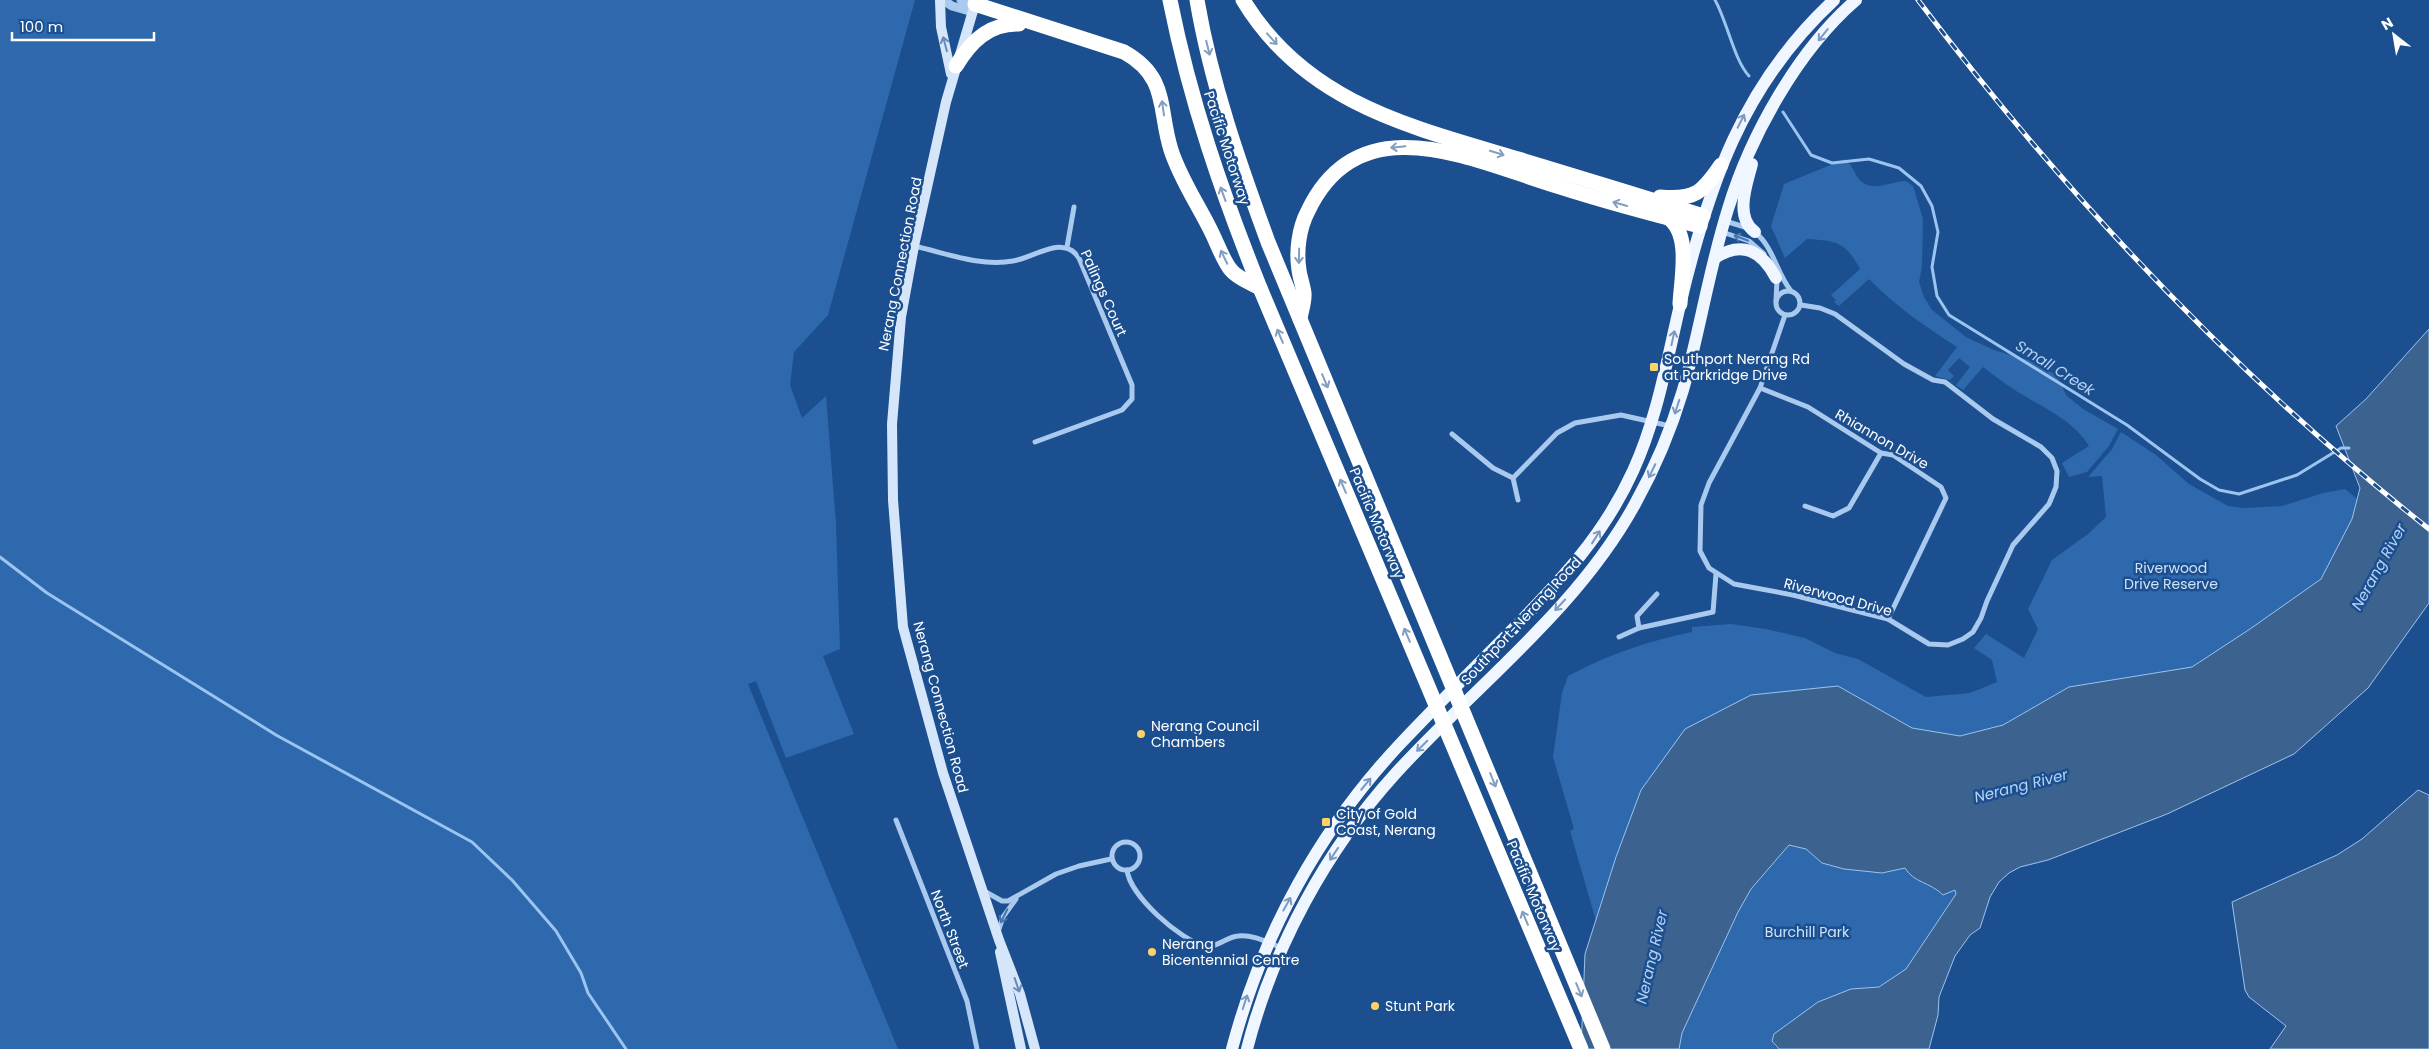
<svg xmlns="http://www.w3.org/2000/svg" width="2429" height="1049" viewBox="0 0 2429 1049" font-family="Poppins,sans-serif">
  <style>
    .green { fill: #2e69ad }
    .water { fill: #3c6290; stroke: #9cc4f0 }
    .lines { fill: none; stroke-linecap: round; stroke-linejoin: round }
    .stream { stroke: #9cc4f0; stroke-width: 3 }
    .minor { stroke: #a9c9ee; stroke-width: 5 }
    .tertiary { stroke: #a9c9ee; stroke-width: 9 }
    .secondary { stroke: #d6e6fa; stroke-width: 10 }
    .primary { stroke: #f0f6ff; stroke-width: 12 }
    .motorway { stroke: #fff; stroke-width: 15 }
    .rail-casing { stroke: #fff; stroke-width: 5 }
    .rail { stroke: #1b4f8f; stroke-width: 3; stroke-dasharray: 9; stroke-linecap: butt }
    .oneway { stroke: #7b9ac1 }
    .oneway2 { stroke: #829ec1 }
    .oneway3 { stroke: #668bba }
    .oneway4 { stroke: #4674ac }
    .poi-dot { fill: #ffd166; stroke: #1b4f8f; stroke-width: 2 }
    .labels { text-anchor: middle; stroke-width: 5; stroke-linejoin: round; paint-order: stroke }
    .street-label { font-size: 14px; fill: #fff; stroke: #1b4f8f }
    .poi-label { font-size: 14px; fill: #fff; stroke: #1b4f8f; text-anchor: start }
    .park-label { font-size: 14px; fill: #cfe3fa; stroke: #1b4f8f }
    .water-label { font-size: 15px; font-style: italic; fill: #b5d3f5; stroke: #1b4f8f }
  </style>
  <rect width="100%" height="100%" fill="#1b4f8f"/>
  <g class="green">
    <polygon points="0,0 915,0 828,315 794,352 790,385 802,418 826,396 836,524 840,649 823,656 854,734 786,758 756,681 748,684 898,1049 0,1049"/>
    <path d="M1845,159C1852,165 1854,173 1859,179C1872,194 1891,181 1906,181L1913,186L1923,219L1922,267L1919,282L1924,297L1932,310L1966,337L1994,350L2031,361L2054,374L2059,380L2066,395L2083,409L2118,429L2109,446L2087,472L2069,477L2062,463L2089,446C2075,423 2050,411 2028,398C2012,389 1997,378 1983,367L1963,390L1956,385L1970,367L1959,358L1948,370L1954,376L1950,380L1935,376L1957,347C1926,327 1895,306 1869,279L1839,306L1834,302L1836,300L1831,295L1860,269C1845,241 1836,241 1807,239L1785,258L1771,226L1784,184Z"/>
    <path d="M2121,432L2156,455L2189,484L2228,506L2243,508L2282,506L2323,493L2345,489L2357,499L2352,519L2321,579L2250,629L2192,667L2069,687L2003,725L1960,736L1912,728L1838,686L1616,857L1596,921L1570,831L1574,829L1553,757L1562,693L1568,676C1607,655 1648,641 1692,632V627L1731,624L1766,629L1805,638L1835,653L1858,659L1926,697L1970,693L1997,682L1992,660L1974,648L1986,634L2024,658L2038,629L2028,609L2052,560L2088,534L2106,517L2102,476L2088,477L2112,449Z"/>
    <path d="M1789,845L1806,849L1822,863L1844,869L1882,873L1905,868C1915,884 1929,881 1942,895L1955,890L1956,894L1906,969L1879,987L1851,989L1818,1002L1774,1046L1779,1049H1679L1682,1033L1738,912L1751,889Z"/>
  </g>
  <g class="water">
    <path d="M2429,329V603L2368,688L2294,754L2167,814L2048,860L2020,867L2009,873L1999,882L1990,897L1980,928L1970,935L1955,956L1939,997L1938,1015L1929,1049H1779L1772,1041L1774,1034L1818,1002L1851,989L1879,987L1906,969L1956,894L1955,890L1943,895C1930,882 1914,883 1905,868L1882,873L1844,869L1822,863L1806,849L1789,845L1751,889L1738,912L1682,1033L1679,1049H1581L1585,954L1616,857L1641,790L1685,729L1751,695L1838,686L1912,728L1960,736L2003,725L2069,687L2192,667L2250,629L2321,579L2352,519L2360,488L2336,426L2366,399Z"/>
    <polygon points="2418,790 2429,795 2429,1049 2270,1049 2286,1026 2249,997 2245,990 2232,902 2337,855 2362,839"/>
  </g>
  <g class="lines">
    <g class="stream">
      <path d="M1715,0C1727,21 1734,60 1749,76"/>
      <polyline points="1783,112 1811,155 1832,163 1869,159 1899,168 1921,186 1932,206 1938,232 1932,267 1937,296 1949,315 2127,425 2200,479 2219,490 2239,494 2297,475 2341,448 2349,448"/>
      <polyline points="0,557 47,593 276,735 472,842 512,880 556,931 581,973 588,993 626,1049"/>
    </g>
    <g class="minor">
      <polyline points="1725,221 1748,228"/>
      <polyline points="1722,232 1749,241 1764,254"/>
      <path d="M1755,232C1774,248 1776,272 1791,291"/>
      <path d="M914,246C946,253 980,267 1013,261C1036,257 1063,234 1079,258L1132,385V399L1122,410L1035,442"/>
      <polyline points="1067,247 1074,207"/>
      <circle cx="1788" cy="303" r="12"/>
      <polyline points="1776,301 1777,279"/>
      <polyline points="1785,315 1760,388 1709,483 1701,505 1700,551 1709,568 1734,584 1793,595 1888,619 1929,644 1948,645 1963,639 1973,632 1981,618 1987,601 2013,545 2049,504 2056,487 2057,471 2052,458 2041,447 1993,419 1945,382 1933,380 1904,364 1835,314 1820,308 1801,305"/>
      <polyline points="1760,388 1808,407 1881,453 1893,455 1941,487 1946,498 1888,619"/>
      <polyline points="1452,434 1493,468 1513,478 1557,433 1575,423 1621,415 1670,426"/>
      <polyline points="1513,478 1518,500"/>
      <polyline points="1805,506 1833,516 1849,508 1881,453"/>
      <polyline points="1639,628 1637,616 1657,594"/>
      <polyline points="1619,637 1639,628 1713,612 1716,574"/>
      <polyline points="896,820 967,1001 977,1049"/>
      <circle cx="1126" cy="856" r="14"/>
      <path d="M1127,870C1130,896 1180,940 1205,946C1217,948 1226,937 1238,936C1252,934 1269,943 1282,948"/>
      <polyline points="984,891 1002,901 1008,901 1056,874 1079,866 1111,859"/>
      <polyline points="998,932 1003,917 1016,899"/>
    </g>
    <g class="tertiary">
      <polyline points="943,0 952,6 973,12"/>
      <polyline points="961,0 975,4"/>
    </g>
    <g class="secondary">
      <polyline points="940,0 941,27 951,74"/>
      <polyline points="975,4 946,102 914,246 901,317 892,424 893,500 903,627 943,773 999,940 1020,994 1035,1049"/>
      <polyline points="1000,952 1021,1049"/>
    </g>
    <g class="primary">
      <path d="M1752,164C1747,184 1734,217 1755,232"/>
      <path d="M1715,258C1742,240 1762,251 1776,278"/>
      <path d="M1232,1049C1262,935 1319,830 1401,743C1438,704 1476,666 1514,628C1562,579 1604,535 1633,471C1657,419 1667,360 1680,305C1708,187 1742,85 1834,0"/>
      <path d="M1247,1049C1273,948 1326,850 1396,773C1476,685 1577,610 1635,504C1655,468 1671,430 1683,390C1700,330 1709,269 1728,209C1750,136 1798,50 1856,0"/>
    </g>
    <g class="motorway">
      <path d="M976,0L975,4L1124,52C1169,77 1158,109 1171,150C1180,178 1197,203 1210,229C1216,240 1223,261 1231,270C1237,278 1251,283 1260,288"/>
      <path d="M1170,0C1190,101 1222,193 1260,288L1581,1049"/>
      <path d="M1197,0C1211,83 1239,163 1268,242L1603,1049"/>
      <path d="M1243,0C1305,103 1411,127 1518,159C1580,178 1641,196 1703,216"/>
      <path d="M956,66C970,42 989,23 1019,24"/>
      <path d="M1660,197C1695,200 1702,193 1721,165"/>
      <path d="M1667,217C1692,233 1681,279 1680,304"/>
      <path d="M1300,319C1301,311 1305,301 1304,293C1303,285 1300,278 1299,270C1296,251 1299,228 1308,211C1360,102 1474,161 1557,186C1604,201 1652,214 1700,226"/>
    </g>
    <g class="rail-casing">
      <path id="rail" d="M1918,0C2065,195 2237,377 2429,529"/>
    </g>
    <use href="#rail" class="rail"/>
  </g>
  <defs><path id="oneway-shaft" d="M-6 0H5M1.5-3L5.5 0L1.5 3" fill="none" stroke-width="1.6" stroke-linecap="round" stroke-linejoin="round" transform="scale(1.25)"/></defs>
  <g class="oneway">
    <use href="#oneway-shaft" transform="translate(1823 35) rotate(129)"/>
    <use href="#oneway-shaft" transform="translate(1741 121) rotate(-63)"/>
    <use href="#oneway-shaft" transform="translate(1673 338) rotate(-78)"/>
    <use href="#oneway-shaft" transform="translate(1677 407) rotate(108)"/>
    <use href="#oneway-shaft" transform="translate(1652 471) rotate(116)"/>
    <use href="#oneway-shaft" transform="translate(1596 537) rotate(-58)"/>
    <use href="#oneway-shaft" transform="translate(1560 605) rotate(133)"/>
    <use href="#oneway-shaft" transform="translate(1422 746) rotate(135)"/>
    <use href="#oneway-shaft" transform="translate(1366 784) rotate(-50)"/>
    <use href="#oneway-shaft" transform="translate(1334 854) rotate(124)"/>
    <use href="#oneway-shaft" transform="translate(1287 904) rotate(-61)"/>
    <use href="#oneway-shaft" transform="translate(1245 1002) rotate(-72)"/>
  </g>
  <g class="oneway2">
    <use href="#oneway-shaft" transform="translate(1272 39) rotate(48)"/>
    <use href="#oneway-shaft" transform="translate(1208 48) rotate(76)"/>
    <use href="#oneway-shaft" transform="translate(1163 108) rotate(-98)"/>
    <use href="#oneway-shaft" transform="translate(1398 147) rotate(174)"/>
    <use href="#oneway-shaft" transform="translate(1497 153) rotate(17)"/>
    <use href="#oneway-shaft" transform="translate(1223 194) rotate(-110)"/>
    <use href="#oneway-shaft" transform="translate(1620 204) rotate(-164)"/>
    <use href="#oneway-shaft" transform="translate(1299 256) rotate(91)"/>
    <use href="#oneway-shaft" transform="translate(1224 257) rotate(-116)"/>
    <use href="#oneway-shaft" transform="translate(1280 336) rotate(-113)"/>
    <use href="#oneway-shaft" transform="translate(1325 381) rotate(67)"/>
    <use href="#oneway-shaft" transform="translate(1343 486) rotate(-113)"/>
    <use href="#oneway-shaft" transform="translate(1407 635) rotate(-113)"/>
    <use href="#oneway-shaft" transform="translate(1493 780) rotate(68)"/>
    <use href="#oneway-shaft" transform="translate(1525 918) rotate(-113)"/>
    <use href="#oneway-shaft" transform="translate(1579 990) rotate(67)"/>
  </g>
  <g class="oneway3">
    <use href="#oneway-shaft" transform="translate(945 44) rotate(-105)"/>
    <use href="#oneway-shaft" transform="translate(1017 985) rotate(71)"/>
  </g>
  <g class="oneway4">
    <use href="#oneway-shaft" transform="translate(1741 238) rotate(-159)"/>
    <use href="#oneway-shaft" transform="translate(1004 916) rotate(116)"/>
  </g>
  <g class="poi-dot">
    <rect x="1649" y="362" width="10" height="10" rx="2.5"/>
    <circle cx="1141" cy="734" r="5"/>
    <rect x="1321" y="817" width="10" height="10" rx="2.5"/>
    <circle cx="1152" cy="952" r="5"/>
    <circle cx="1375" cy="1006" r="5"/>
  </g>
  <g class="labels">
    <g class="street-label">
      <text transform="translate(1227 148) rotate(72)" y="5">Pacific Motorway</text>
      <text transform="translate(900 264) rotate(-79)" y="5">Nerang Connection Road</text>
      <text transform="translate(1104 293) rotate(66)" y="5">Palings Court</text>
      <text transform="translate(1882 439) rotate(30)" y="5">Rhiannon Drive</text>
      <text transform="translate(1377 523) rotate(67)" y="5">Pacific Motorway</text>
      <text transform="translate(1838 597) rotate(15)" y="5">Riverwood Drive</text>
      <text transform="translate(1521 621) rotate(-47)" y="5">Southport-Nerang Road</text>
      <text transform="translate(941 707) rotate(75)" y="5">Nerang Connection Road</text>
      <text transform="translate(1534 896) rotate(67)" y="5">Pacific Motorway</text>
      <text transform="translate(950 929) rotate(69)" y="5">North Street</text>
    </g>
    <g class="poi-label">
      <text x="1664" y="364">Southport Nerang Rd<tspan x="1664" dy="16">at Parkridge Drive</tspan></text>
      <text x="1151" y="731">Nerang Council<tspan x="1151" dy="16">Chambers</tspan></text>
      <text x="1336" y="819">City of Gold<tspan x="1336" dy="16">Coast, Nerang</tspan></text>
      <text x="1162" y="949">Nerang<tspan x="1162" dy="16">Bicentennial Centre</tspan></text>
      <text x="1385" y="1011">Stunt Park</text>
    </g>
    <g class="park-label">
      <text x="2171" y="573">Riverwood<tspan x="2171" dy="16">Drive Reserve</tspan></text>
      <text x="1807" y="937">Burchill Park</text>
    </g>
    <g class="water-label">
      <text transform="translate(2055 368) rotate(32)" y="5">Small Creek</text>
      <text transform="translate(2379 567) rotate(-61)" y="5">Nerang River</text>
      <text transform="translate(2021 786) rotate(-14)" y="5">Nerang River</text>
      <text transform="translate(1652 957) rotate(-77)" y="5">Nerang River</text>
    </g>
  </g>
  <g transform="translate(2394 35) rotate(329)" stroke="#1b4f8f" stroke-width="4" paint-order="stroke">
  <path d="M0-4L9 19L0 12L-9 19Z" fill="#ffffff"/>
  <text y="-8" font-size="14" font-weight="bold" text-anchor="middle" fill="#ffffff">N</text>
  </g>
  <path d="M12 32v8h142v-8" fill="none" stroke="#ffffff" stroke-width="2.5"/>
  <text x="20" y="32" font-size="15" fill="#ffffff" stroke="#1b4f8f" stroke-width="4" paint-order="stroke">100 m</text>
</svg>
